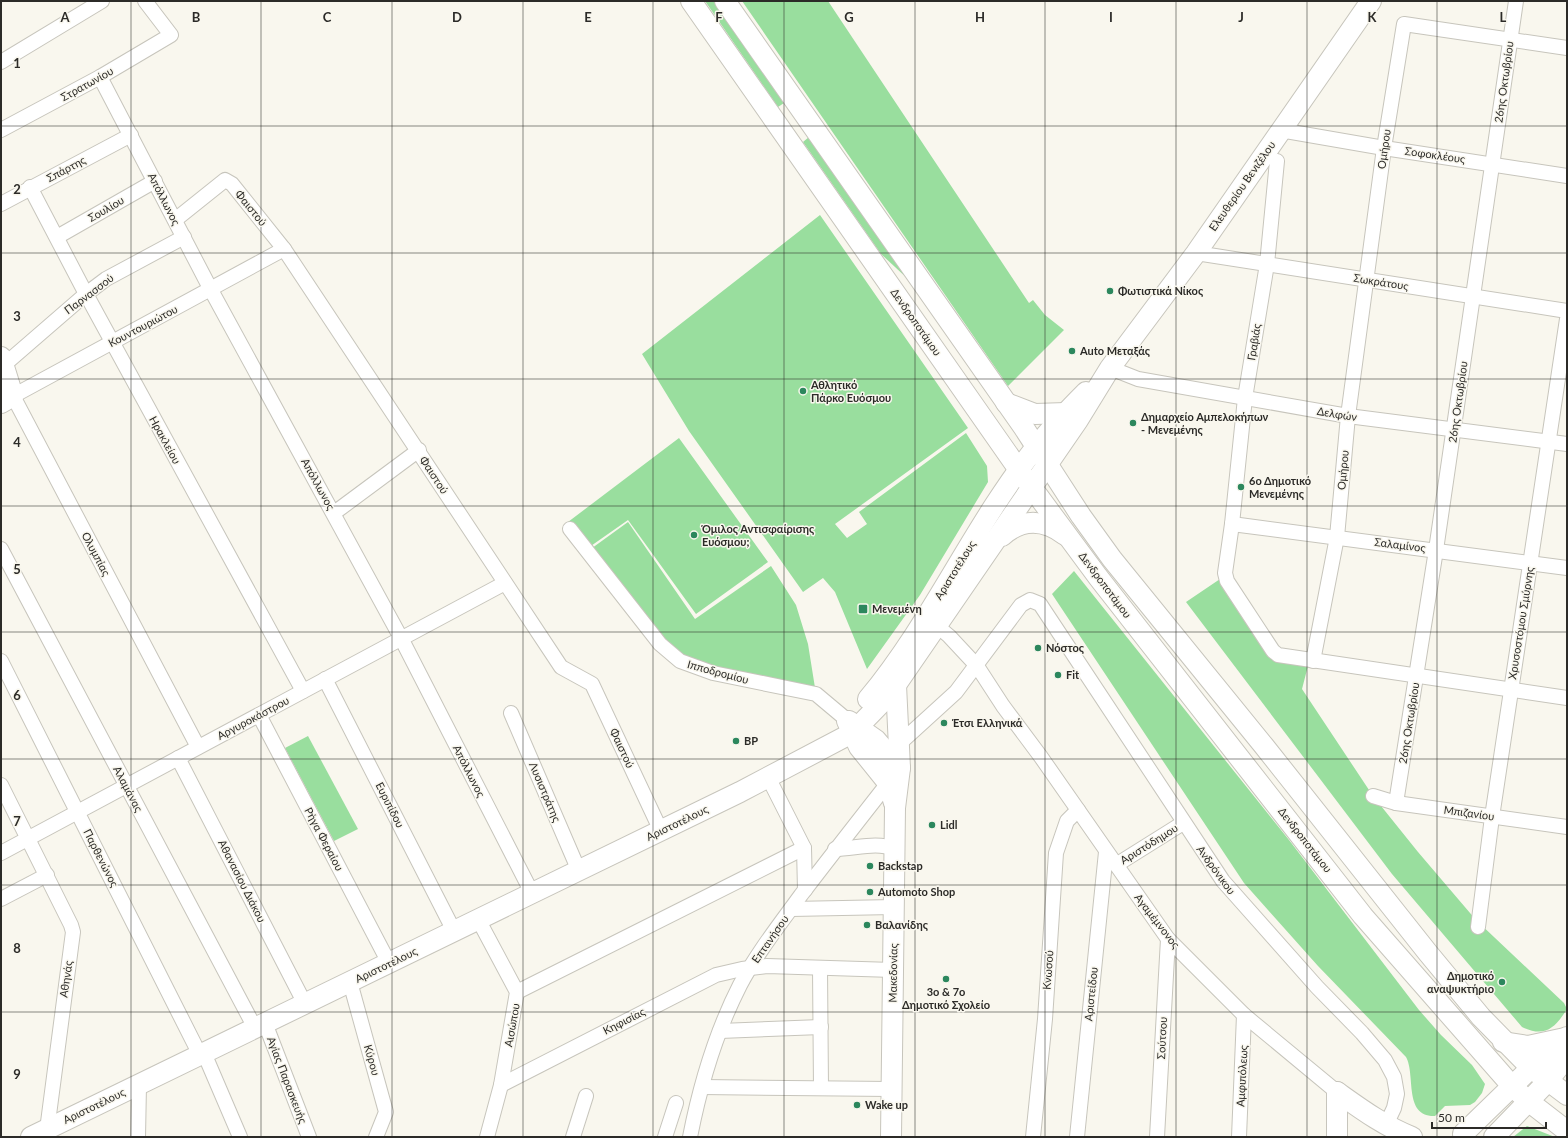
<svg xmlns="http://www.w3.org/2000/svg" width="1568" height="1138" viewBox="0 0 1568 1138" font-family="Lato,sans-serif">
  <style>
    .green { fill: #99de9e }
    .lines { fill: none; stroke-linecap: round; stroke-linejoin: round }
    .street-casing { stroke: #c7c5bc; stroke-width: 16 }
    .secondary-casing { stroke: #c7c5bc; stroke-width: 22 }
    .street { stroke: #fff; stroke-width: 14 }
    .secondary { stroke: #fff; stroke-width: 20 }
    .grid { fill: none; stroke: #2c2b28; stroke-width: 1; stroke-opacity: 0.55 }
    .poi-dot { fill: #2c875d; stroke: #f9f7ee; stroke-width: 1.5 }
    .labels { text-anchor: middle; stroke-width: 3; stroke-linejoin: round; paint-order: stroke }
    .street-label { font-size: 11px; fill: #2c2b28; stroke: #f9f7ee }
    .poi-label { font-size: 11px; font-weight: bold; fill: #2c2b28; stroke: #f9f7ee; text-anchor: start }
    .grid-label { font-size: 13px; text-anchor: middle; font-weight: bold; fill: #2c2b28; stroke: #f9f7ee; stroke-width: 3; stroke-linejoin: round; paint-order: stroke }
  </style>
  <rect width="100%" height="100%" fill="#f9f7ee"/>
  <g class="green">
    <polygon points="705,1 714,1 784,103 778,107"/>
    <polygon points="742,1 828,1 1029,303 1033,300 1045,315 1064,330 1008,386"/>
    <polygon points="809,137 909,280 881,254 803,142"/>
    <polygon points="820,215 968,428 835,524 847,538 867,524 859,512 966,433 987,466 988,482 920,595 867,669 835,592 823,578 803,592 689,431 642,354"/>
    <polygon points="679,438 768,562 696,614 628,520 588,548 568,522"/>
    <polygon points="628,522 695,619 771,566 796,605 808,644 816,694 680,661 588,551"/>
    <path d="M1074,571L1289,840L1419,1010L1441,1035L1472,1065L1485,1084L1482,1093L1475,1102L1470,1105L1445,1106L1435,1116C1403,1117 1416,1075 1406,1057L1318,966L1244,883L1052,594Z"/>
    <path d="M1223,577L1273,655L1309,662L1302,689L1373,796L1418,852L1476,920L1564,1003L1567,1009C1555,1028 1545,1038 1522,1027L1392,874L1186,602Z"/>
    <polygon points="308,736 358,829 334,841 285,748"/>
    <polygon points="1527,1126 1555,1137 1513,1137"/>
  </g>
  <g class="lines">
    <g class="street-casing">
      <g id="street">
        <polyline points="1,62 102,1"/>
        <polyline points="100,77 211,290 401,638 532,893"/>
        <polyline points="1,130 100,77 171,35 145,1"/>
        <polyline points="1280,130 1384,148 1567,176"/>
        <polyline points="1277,161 1267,264 1245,398 1232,524 1225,573 1227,581 1273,651 1278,655 1567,698"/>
        <polyline points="30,187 86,294 303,691"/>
        <polyline points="1,204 131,135"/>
        <polyline points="175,220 225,180 232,184 284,249 561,667 592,684 661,831"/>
        <polyline points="57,237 155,181"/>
        <polyline points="1196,253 1567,311"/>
        <polyline points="4,365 86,294 106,279 184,237"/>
        <polyline points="1110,368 1138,379 1348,416 1567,444"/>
        <polyline points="334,513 419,450"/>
        <polyline points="1232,524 1567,568"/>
        <polyline points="570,529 660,644 680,661 713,673 816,694 847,720"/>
        <polyline points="1,549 255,1028"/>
        <polyline points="930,620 949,636 977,666 1003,706 1041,757 1168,939 1244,1015 1337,1092"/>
        <polyline points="1,661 200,1055"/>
        <polyline points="1313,661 1337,537 1348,416 1384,148 1404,24 1567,48"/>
        <polyline points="325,679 454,931"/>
        <polyline points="511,713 579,871"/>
        <polyline points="259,715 389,963"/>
        <polyline points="900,743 956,692 1021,605 1030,600 1040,604 1223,881 1317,987 1362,1033 1385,1060 1394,1077 1397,1094 1394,1108 1386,1125"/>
        <polyline points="198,747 13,396 284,249"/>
        <polyline points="178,758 305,1004"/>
        <polyline points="768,777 804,848 805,890"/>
        <polyline points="1,785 71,925 73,932 47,1130"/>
        <polyline points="1373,796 1396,803 1567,827"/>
        <polyline points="1396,803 1436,550 1516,1"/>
        <path d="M835,849C854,849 877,841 894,849"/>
        <polyline points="1,853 505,583"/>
        <polyline points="1116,865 1183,823"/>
        <polyline points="1,899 47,875"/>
        <polyline points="791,909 894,907"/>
        <polyline points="478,919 517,992 501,1085 487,1137"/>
        <polyline points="1478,927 1492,817 1567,319"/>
        <polyline points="820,968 821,1088"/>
        <polyline points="350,982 386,1112 376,1137"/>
        <polyline points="517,992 804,848"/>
        <polyline points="265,1023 309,1137"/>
        <polyline points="720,1031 821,1027"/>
        <polyline points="204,1053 240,1137"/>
        <polyline points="501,1085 716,975 742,969 767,966 893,970"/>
        <polyline points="702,1087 891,1089"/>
        <polyline points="138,1137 139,1085"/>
        <polyline points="573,1137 586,1096"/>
        <polyline points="665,1137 676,1103"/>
        <path d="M690,1137C700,1086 716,1032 740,985C757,953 780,924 801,895C830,857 859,820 888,783"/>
        <polyline points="1033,1137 1045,1019 1056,853 1067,821 1078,810"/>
        <polyline points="1077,1137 1106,852"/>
        <polyline points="1157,1137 1168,939"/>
        <polyline points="1239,1137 1244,1015"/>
      </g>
    </g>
    <g class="secondary-casing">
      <g id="secondary">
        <polyline points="691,1 1019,470 1098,577 1363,916 1512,1086 1528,1101 1567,1131"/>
        <polyline points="725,1 1024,428 1081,516 1112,559 1264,746 1428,953 1481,1017 1531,1068 1567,1095"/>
        <polyline points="1,357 13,396 1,403"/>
        <polyline points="1006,403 1035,414 1066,413"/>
        <path d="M1002,536C1022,518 1044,519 1065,535"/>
        <path d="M868,699C933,621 973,526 1036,447C1051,428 1069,409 1086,392"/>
        <polyline points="847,721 859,747 888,783 894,803"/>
        <polyline points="849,721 876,740 900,768"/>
        <polyline points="1503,1042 1528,1046 1565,1038"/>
        <path d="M1337,1092C1361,1109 1384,1126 1412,1137"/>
        <polyline points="1463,1134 1531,1068 1567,1037"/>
        <polyline points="31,1137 740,792 852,733 889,695 1078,420 1110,368 1196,253 1371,1"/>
        <polyline points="891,1137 895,808 900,768 896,685"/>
        <polyline points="1337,1137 1337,1092"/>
        <polyline points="1494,1137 1547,1082 1567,1057"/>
      </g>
    </g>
    <use href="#street" class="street"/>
    <use href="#secondary" class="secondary"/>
  </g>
  <path class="grid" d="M131,1V1137M261,1V1137M392,1V1137M523,1V1137M653,1V1137M784,1V1137M915,1V1137M1045,1V1137M1176,1V1137M1307,1V1137M1437,1V1137M1,126H1567M1,253H1567M1,379H1567M1,506H1567M1,632H1567M1,759H1567M1,885H1567M1,1012H1567"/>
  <g class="poi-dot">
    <circle cx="1110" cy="291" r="4"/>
    <circle cx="1072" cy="351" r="4"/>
    <circle cx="803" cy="391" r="4"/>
    <circle cx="1133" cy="423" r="4"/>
    <circle cx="1241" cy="487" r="4"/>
    <circle cx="694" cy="535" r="4"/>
    <rect x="858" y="604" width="10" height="10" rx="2"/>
    <circle cx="1038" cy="648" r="4"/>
    <circle cx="1058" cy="675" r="4"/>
    <circle cx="944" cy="723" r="4"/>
    <circle cx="736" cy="741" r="4"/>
    <circle cx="932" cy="825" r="4"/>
    <circle cx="870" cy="866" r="4"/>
    <circle cx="870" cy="892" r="4"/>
    <circle cx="867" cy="925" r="4"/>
    <circle cx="946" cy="979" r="4"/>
    <circle cx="1502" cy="982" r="4"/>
    <circle cx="857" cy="1105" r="4"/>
  </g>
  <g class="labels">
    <g class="street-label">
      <text transform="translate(1504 82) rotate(-82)" y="4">26ης Οκτωβρίου</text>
      <text transform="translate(87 84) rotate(-29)" y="4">Στρατωνίου</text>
      <text transform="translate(1384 149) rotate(-82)" y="4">Ομήρου</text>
      <text transform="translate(1435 155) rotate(8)" y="4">Σοφοκλέους</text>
      <text transform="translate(66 169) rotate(-28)" y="4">Σπάρτης</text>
      <text transform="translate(1242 186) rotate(-55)" y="4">Ελευθερίου Βενιζέλου</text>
      <text transform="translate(164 199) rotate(63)" y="4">Απόλλωνος</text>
      <text transform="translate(251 208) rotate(51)" y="4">Φαιστού</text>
      <text transform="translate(106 209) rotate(-30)" y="4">Σουλίου</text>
      <text transform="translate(1381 282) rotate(9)" y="4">Σωκράτους</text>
      <text transform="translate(89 294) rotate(-37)" y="4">Παρνασσού</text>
      <text transform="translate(916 322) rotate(55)" y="4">Δενδροποτάμου</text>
      <text transform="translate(143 326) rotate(-28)" y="4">Κουντουριώτου</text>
      <text transform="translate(1254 342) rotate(-81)" y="4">Γραβιάς</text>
      <text transform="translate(1458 402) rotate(-82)" y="4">26ης Οκτωβρίου</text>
      <text transform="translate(1337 414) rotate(9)" y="4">Δελφών</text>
      <text transform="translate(165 440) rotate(61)" y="4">Ηρακλείου</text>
      <text transform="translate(1343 470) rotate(-85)" y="4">Ομήρου</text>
      <text transform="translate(434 475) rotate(57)" y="4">Φαιστού</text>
      <text transform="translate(318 484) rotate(61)" y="4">Απόλλωνος</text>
      <text transform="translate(1400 545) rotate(7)" y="4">Σαλαμίνος</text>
      <text transform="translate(96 554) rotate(62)" y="4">Ολυμπίας</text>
      <text transform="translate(955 570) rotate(-58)" y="4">Αριστοτέλους</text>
      <text transform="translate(1105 585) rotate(53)" y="4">Δενδροποτάμου</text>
      <text transform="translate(1521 623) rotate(-81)" y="4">Χρυσοστόμου Σμύρνης</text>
      <text transform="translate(718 672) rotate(15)" y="4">Ιπποδρομίου</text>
      <text transform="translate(253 718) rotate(-28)" y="4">Αργυροκάστρου</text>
      <text transform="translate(1409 723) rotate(-81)" y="4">26ης Οκτωβρίου</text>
      <text transform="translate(622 748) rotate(65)" y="4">Φαιστού</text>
      <text transform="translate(469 771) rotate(63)" y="4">Απόλλωνος</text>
      <text transform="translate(128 789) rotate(62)" y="4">Αλαμάνας</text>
      <text transform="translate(545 792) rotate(67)" y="4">Λυσιστράτης</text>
      <text transform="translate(390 805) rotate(63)" y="4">Ευριπίδου</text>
      <text transform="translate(1469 813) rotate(8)" y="4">Μπιζανίου</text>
      <text transform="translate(677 823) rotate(-26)" y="4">Αριστοτέλους</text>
      <text transform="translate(324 839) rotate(62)" y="4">Ρήγα Φεραίου</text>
      <text transform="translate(1305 840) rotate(52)" y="4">Δενδροποτάμου</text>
      <text transform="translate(1149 844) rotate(-32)" y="4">Αριστόδημου</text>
      <text transform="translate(101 858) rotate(63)" y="4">Παρθενώνος</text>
      <text transform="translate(1216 870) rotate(54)" y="4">Ανδρόνικου</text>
      <text transform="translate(242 881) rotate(63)" y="4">Αθανασίου Διάκου</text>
      <text transform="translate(1157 921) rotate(52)" y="4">Αγαμέμνονος</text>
      <text transform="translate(770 939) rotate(-55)" y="4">Επτανήσου</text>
      <text transform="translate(386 965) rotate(-26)" y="4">Αριστοτέλους</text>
      <text transform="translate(1048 970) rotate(-86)" y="4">Κνωσού</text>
      <text transform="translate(893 973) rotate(-89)" y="4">Μακεδονίας</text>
      <text transform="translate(66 979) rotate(-82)" y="4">Αθηνάς</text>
      <text transform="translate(1091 994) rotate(-84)" y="4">Αριστείδου</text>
      <text transform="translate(624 1021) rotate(-27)" y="4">Κηφισίας</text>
      <text transform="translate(512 1025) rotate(-80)" y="4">Αισώπου</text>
      <text transform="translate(1162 1038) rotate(-87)" y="4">Σούτσου</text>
      <text transform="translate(372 1060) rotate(74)" y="4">Κύρου</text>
      <text transform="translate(1242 1076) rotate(-87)" y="4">Αμφιπόλεως</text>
      <text transform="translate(287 1080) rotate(69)" y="4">Αγίας Παρασκευής</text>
      <text transform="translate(94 1106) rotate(-26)" y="4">Αριστοτέλους</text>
    </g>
    <g class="poi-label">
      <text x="1118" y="295">Φωτιστικά Νίκος</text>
      <text x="1080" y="355">Auto Μεταξάς</text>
      <text x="811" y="389">Αθλητικό<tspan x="811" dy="13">Πάρκο Ευόσμου</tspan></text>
      <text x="1141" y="421">Δημαρχείο Αμπελοκήπων<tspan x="1141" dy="13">- Μενεμένης</tspan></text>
      <text x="1249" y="485">6ο Δημοτικό<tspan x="1249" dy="13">Μενεμένης</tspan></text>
      <text x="702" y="533">Όμιλος Αντισφαίρισης<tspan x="702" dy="13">Ευόσμου;</tspan></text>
      <text x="872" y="613">Μενεμένη</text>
      <text x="1046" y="652">Νόστος</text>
      <text x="1066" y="679">Fit</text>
      <text x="952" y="727">Έτσι Ελληνικά</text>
      <text x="744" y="745">BP</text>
      <text x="940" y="829">Lidl</text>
      <text x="878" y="870">Backstap</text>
      <text x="878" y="896">Automoto Shop</text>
      <text x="875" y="929">Βαλανίδης</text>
      <text x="1494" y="980" text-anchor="end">Δημοτικό<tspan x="1494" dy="13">αναψυκτήριο</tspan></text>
      <text x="946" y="996" text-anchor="middle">3ο &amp; 7ο<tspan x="946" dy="13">Δημοτικό Σχολείο</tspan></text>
      <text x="865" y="1109">Wake up</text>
    </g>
  </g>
  <g class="grid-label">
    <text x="65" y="22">A</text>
    <text x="196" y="22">B</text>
    <text x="327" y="22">C</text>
    <text x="457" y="22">D</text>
    <text x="588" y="22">E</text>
    <text x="719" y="22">F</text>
    <text x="849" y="22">G</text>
    <text x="980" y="22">H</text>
    <text x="1111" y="22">I</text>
    <text x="1241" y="22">J</text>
    <text x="1372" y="22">K</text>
    <text x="1503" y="22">L</text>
    <text x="17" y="68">1</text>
    <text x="17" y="194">2</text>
    <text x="17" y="321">3</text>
    <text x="17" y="447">4</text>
    <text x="17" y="574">5</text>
    <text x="17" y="700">6</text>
    <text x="17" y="826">7</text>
    <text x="17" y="953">8</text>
    <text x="17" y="1079">9</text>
  </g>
  <rect width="1568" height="1138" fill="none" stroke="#2c2b28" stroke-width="4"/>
  <path d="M1432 1122v6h114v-6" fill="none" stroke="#2c2b28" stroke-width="2"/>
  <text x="1438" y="1122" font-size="12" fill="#2c2b28" stroke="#f9f7ee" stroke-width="3" paint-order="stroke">50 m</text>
</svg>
